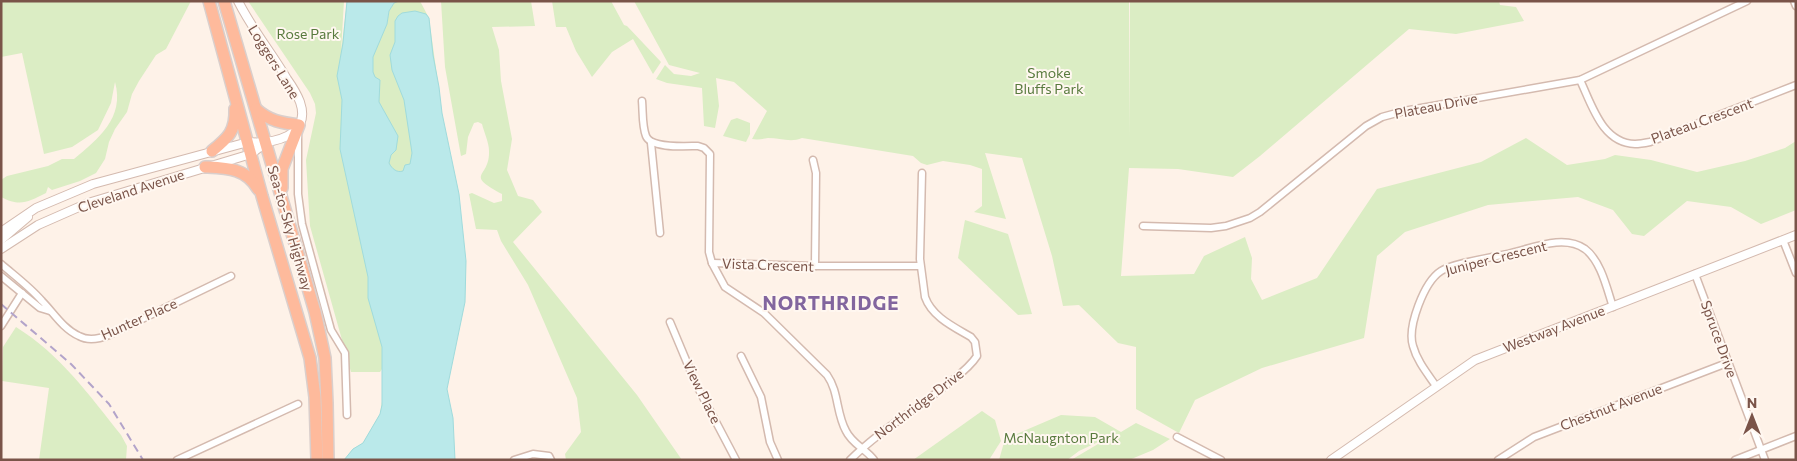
<svg xmlns="http://www.w3.org/2000/svg" width="1797" height="461" viewBox="0 0 1797 461" font-family="Commissioner,sans-serif">
  <style>
    .green { fill: #dbedc4 }
    .water { fill: #bae9ea; stroke: #a0dbdc }
    .lines { fill: none; stroke-linecap: round; stroke-linejoin: round }
    .minor-casing { stroke: #d4baaf; stroke-width: 9 }
    .tertiary-casing { stroke: #d4baaf; stroke-width: 10 }
    .trunk-casing { stroke: #dacfcc; stroke-width: 14 }
    .minor { stroke: #fff; stroke-width: 6 }
    .tertiary { stroke: #fff; stroke-width: 8 }
    .trunk { stroke: #feba9c; stroke-width: 11 }
    .rail { stroke: #b3a4ca; stroke-width: 2; stroke-dasharray: 8 5; stroke-linecap: butt }
    .labels { text-anchor: middle; stroke-width: 4; stroke-linejoin: round; paint-order: stroke }
    .park-label { font-size: 14px; fill: #587a3d; stroke: #fff7f0 }
    .street-label { font-size: 14px; fill: #7a5449; stroke: #fff7f0 }
    .district-label { font-size: 19px; font-weight: bold; letter-spacing: 1px; fill: #82659e; stroke: #fff7f0 }
  </style>
  <rect width="100%" height="100%" fill="#fef2e8"/>
  <g class="green">
    <path d="M1,1H191L166,49L156,55L139,81L132,94L127,112L115,129L109,142L105,159L96,173L80,181L52,190L48,187L46,193C28,202 20,207 1,197V180L7,176L48,166L62,159H74C98,139 125,118 115,82L111,103L98,130L72,147L44,154L22,53L1,57Z"/>
    <polygon points="248,1 344,1 341,52 347,1 366,9 394,367 373,438 348,456 353,449 363,443 380,414 383,395 382,369 380,372 351,372 310,226 306,160 316,113 315,104 310,93"/>
    <polygon points="399,1 420,1 429,18 441,105 442,113 419,233 360,105 363,76 387,24 389,11 394,3"/>
    <path d="M441,1H531L535,26L492,27L499,50L501,81L512,139L507,170L518,196L533,200L542,212L513,242L637,395L682,460H566L565,454L581,432L577,398L528,285L501,241L497,230L476,229L469,194L472,193L494,203L502,201V194C463,173 490,179 489,151C489,143 484,132 482,124L478,122L474,123L468,137L466,154L461,156L445,67Z"/>
    <polygon points="552,1 611,1 624,25 627,26 661,62 653,74 633,39 612,52 592,77 576,51 566,27 556,27"/>
    <path d="M634,1H1129V139L1130,1H1499L1500,5L1516,7L1524,21L1456,34L1409,29L1260,156L1233,177L1178,169L1129,168L1121,276L1194,274L1204,256L1245,237L1252,258L1251,279L1262,300L1317,278L1377,189L1481,162L1526,138L1567,165L1605,159L1615,155L1651,160L1697,172L1745,161L1785,148L1796,141V210L1761,224L1731,207L1687,201L1644,236L1632,234L1613,210L1578,197L1488,205L1405,232L1377,256L1364,338L1262,368L1195,400L1179,433L1136,409V347L1118,343L1079,305L1063,306L1052,256L1022,158L985,153L1006,219L974,212L982,206V169L970,165L943,161L927,165L921,163L913,156L802,138C791,143 780,138 768,138C763,139 758,140 752,139L767,111L734,82L716,78L719,106L715,128L704,126L702,88L667,83L656,79L665,65L674,74L691,76L700,73L669,65Z"/>
    <polygon points="737,118 750,123 750,134 746,142 723,136 731,120"/>
    <polygon points="965,220 1008,234 1032,314 1018,315 958,258"/>
    <path d="M16,327C61,355 89,395 121,435L127,446L126,460H39L49,388L2,381L3,347Z"/>
    <polygon points="982,411 995,420 1001,441 989,460 913,460"/>
    <polygon points="1061,415 1095,417 1121,432 1136,423 1170,439 1153,450 1129,460 1071,460 1115,434 1079,451 1067,460 999,460 1005,439"/>
  </g>
  <path class="water" d="M347,1H399L394,3L389,11L387,24L373,57V72L375,77L380,80L379,102L398,136L396,150L391,155L389,163C392,169 397,173 403,171L405,165L410,164L412,153L404,100L392,70L390,55L395,42V21L398,16L402,13L415,11L426,14L429,18L433,55L439,87L442,113L459,194L466,261L465,302L447,389L453,418L455,460H344L353,449L363,443L380,414L382,405V347L368,298V277L340,149L342,100L337,76L343,43Z"/>
  <g class="lines">
    <g class="minor-casing">
      <g id="minor">
        <polyline points="1794,1 1796,6"/>
        <path d="M1580,80C1592,105 1602,143 1635,144C1640,144 1645,143 1650,142L1796,85"/>
        <path d="M642,101C643,112 642,126 646,136C651,149 687,146 698,146L704,148L710,154L709,252L712,263"/>
        <polyline points="298,136 298,194 302,224 331,330 345,353 347,415"/>
        <polyline points="651,143 660,233"/>
        <polyline points="813,160 816,173 815,266"/>
        <polyline points="1143,226 1211,228 1226,226 1250,218 1260,212 1366,126 1382,117 1404,111 1580,80 1747,1"/>
        <polyline points="1783,240 1796,273"/>
        <path d="M1,264C15,276 30,287 42,301C53,312 63,329 79,336C88,341 99,339 109,335L231,276"/>
        <polyline points="1695,274 1765,460"/>
        <polyline points="1,276 40,308 50,311"/>
        <polyline points="670,322 696,384 736,460"/>
        <polyline points="1,326 22,293"/>
        <polyline points="741,356 761,397 770,442 778,460"/>
        <path d="M1436,386C1427,373 1417,361 1413,346C1407,327 1424,282 1441,271C1453,263 1495,257 1511,253C1533,248 1564,234 1585,249C1601,261 1607,289 1613,307"/>
        <polyline points="1177,437 1221,460"/>
        <polyline points="177,460 298,404"/>
        <polyline points="514,460 533,454 549,456 551,460"/>
        <path d="M850,460C880,430 917,409 949,383C959,375 970,367 977,356L975,342L971,337C954,327 932,317 925,297L920,259L922,173"/>
        <path d="M874,460C866,449 852,444 846,431C836,413 839,392 827,375L764,313L725,287L712,263L815,266H920"/>
        <polyline points="1498,460 1534,437 1727,363"/>
        <polyline points="1735,460 1796,436"/>
      </g>
    </g>
    <g class="tertiary-casing">
      <g id="tertiary">
        <path d="M1,232L36,208L93,184L248,142C272,144 312,137 300,102C297,94 292,86 287,79C271,52 252,29 238,1"/>
        <polyline points="1,240 28,217"/>
        <polyline points="1,249 38,225 88,203 251,154 265,143"/>
        <polyline points="1331,460 1475,360 1796,235"/>
      </g>
    </g>
    <g class="trunk-casing">
      <g id="trunk">
        <polyline points="209,1 262,196 310,358 315,397 317,460"/>
        <polyline points="224,1 315,312 325,358 327,403 328,460"/>
        <path d="M256,109C269,121 282,123 299,125L282,169V188"/>
        <path d="M212,151C228,138 236,131 235,109"/>
        <path d="M205,167C227,168 246,168 258,189"/>
      </g>
    </g>
    <use href="#minor" class="minor"/>
    <use href="#tertiary" class="tertiary"/>
    <use href="#trunk" class="trunk"/>
    <polyline class="rail" points="1,304 71,364 109,404 143,460"/>
  </g>
  <g class="labels">
    <g class="park-label">
      <text x="308" y="39">Rose Park</text>
      <text x="1049" y="78">Smoke<tspan x="1049" dy="16">Bluffs Park</tspan></text>
      <text x="1061" y="443">McNaugnton Park</text>
    </g>
    <g class="street-label">
      <text transform="translate(274 62) rotate(58)" y="5">Loggers Lane</text>
      <text transform="translate(1436 106) rotate(-11)" y="5">Plateau Drive</text>
      <text transform="translate(1702 121) rotate(-20)" y="5">Plateau Crescent</text>
      <text transform="translate(131 191) rotate(-18)" y="5">Cleveland Avenue</text>
      <text transform="translate(290 228) rotate(74)" y="5">Sea-to-Sky Highway</text>
      <text transform="translate(1496 258) rotate(-14)" y="5">Juniper Crescent</text>
      <text transform="translate(768 265) rotate(2)" y="5">Vista Crescent</text>
      <text transform="translate(139 319) rotate(-24)" y="5">Hunter Place</text>
      <text transform="translate(1554 329) rotate(-21)" y="5">Westway Avenue</text>
      <text transform="translate(1719 339) rotate(70)" y="5">Spruce Drive</text>
      <text transform="translate(702 392) rotate(64)" y="5">View Place</text>
      <text transform="translate(919 404) rotate(-37)" y="5">Northridge Drive</text>
      <text transform="translate(1611 407) rotate(-21)" y="5">Chestnut Avenue</text>
    </g>
    <g class="district-label">
      <text x="831" y="310">NORTHRIDGE</text>
    </g>
  </g>
  <rect width="1797" height="461" fill="none" stroke="#7a5449" stroke-width="5"/>
  <g transform="translate(1752 416)" stroke="#fff7f0" stroke-width="4" paint-order="stroke">
  <path d="M0-4L9 19L0 12L-9 19Z" fill="#7a5449"/>
  <text y="-8" font-size="14" font-weight="bold" text-anchor="middle" fill="#7a5449">N</text>
  </g>
</svg>
